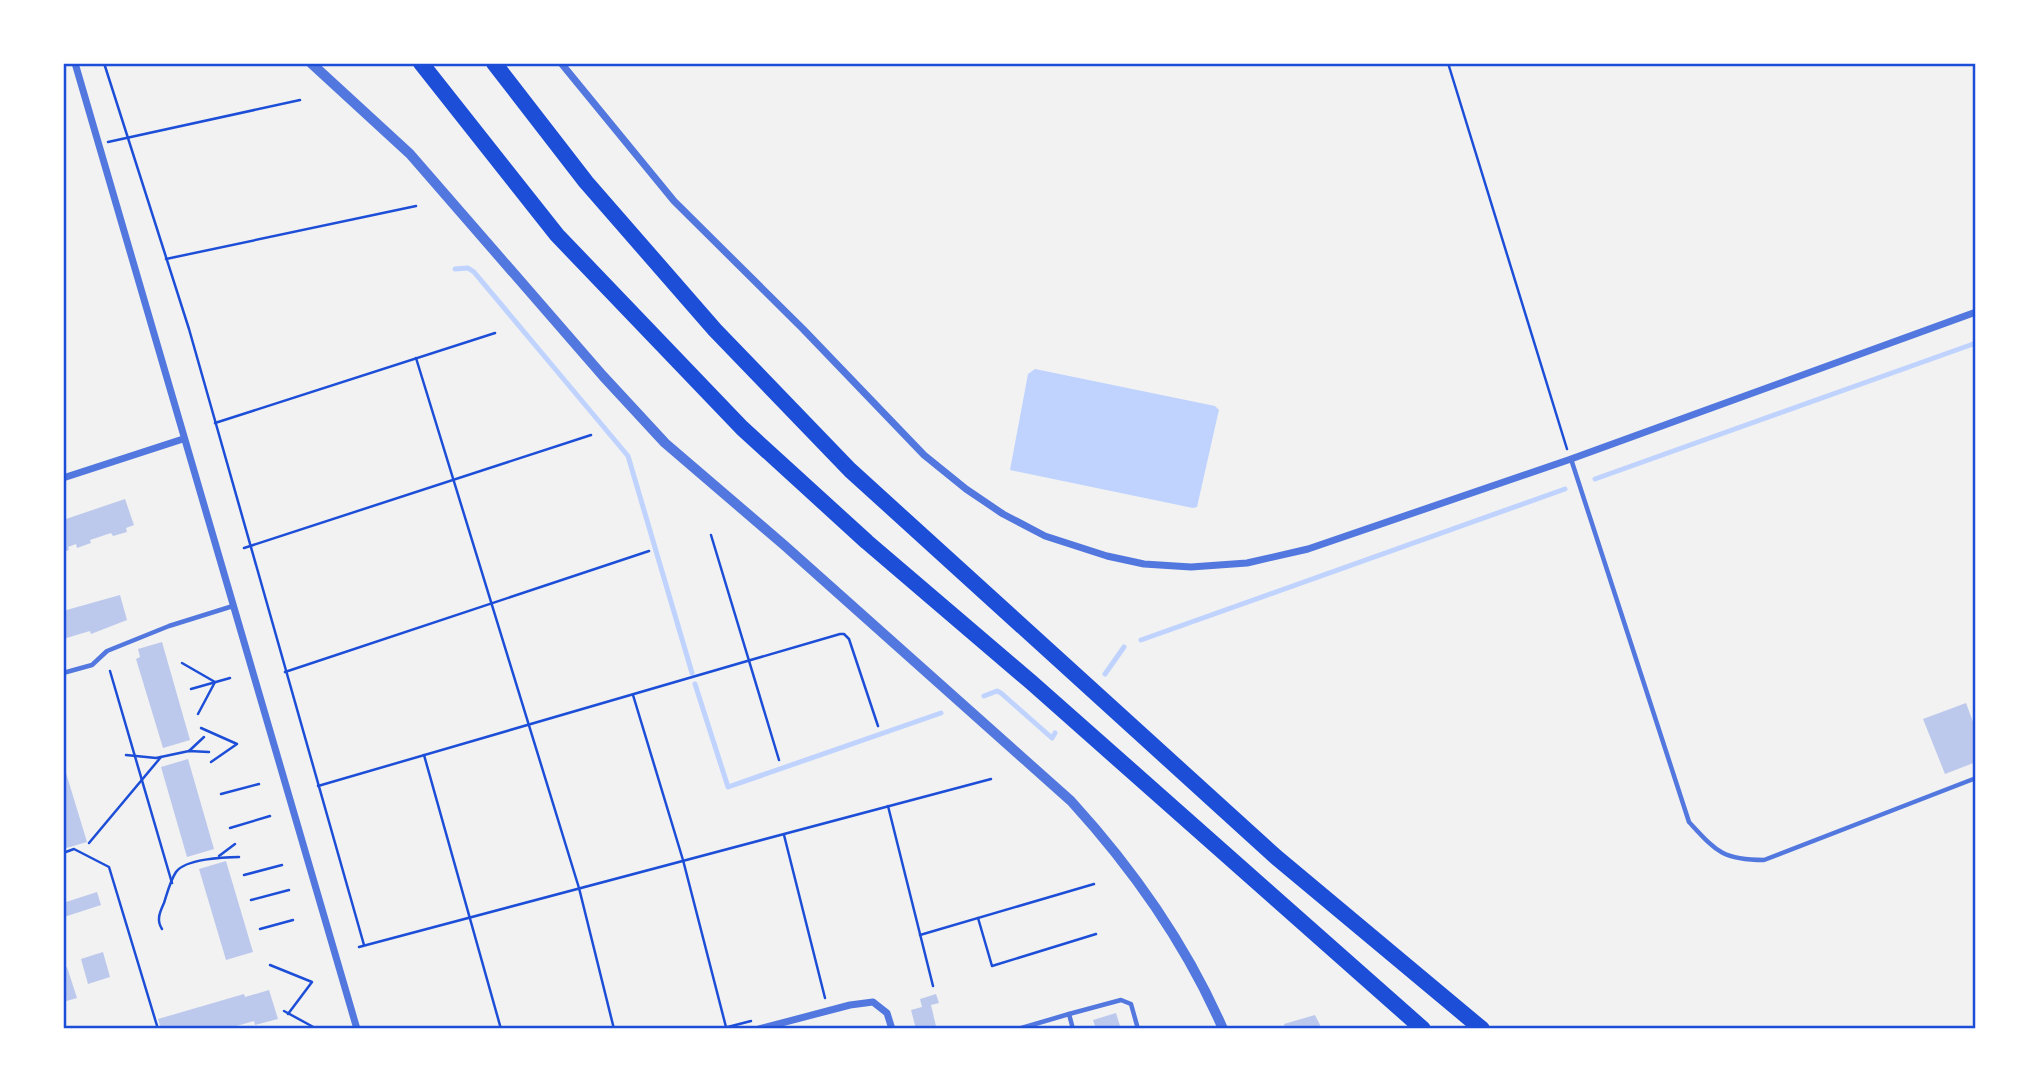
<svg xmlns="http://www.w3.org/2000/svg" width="2039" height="1092" viewBox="0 0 2039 1092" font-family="'Asap Condensed',sans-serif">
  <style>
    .water { fill: #bfd3fe }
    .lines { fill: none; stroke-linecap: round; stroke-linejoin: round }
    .stream { stroke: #bfd3fe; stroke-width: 5 }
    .building { fill: #bdc9ec }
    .path { stroke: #1d4ed8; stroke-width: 2.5 }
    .service { stroke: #5277de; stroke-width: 4.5 }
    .minor { stroke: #5277de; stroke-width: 7 }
    .tertiary { stroke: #5277de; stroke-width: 10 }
    .motorway { stroke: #1d4ed8; stroke-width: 16 }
    .neatline { fill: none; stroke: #1d4ed8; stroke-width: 2.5 }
  </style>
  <rect width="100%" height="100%" fill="#f2f2f2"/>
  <polygon class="water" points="1035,369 1215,406 1219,410 1218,414 1197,507 1193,508 1010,470 1028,374"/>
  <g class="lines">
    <g class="stream">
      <polyline points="455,269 468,268 474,272 628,456 692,673"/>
      <polyline points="1595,479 1976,343"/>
      <polyline points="1141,640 1565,489"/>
      <polyline points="1105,674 1124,647"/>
      <polyline points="695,684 728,787 941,713"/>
      <polyline points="984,696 997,691 1001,693 1052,738 1055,733"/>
    </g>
  </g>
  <g class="building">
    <polygon points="125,499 134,525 126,528 127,532 113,536 111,533 90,540 91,543 77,548 76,544 68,547 69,550 63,552 63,520"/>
    <polygon points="120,595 127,620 91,634 90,631 63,639 63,611"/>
    <polygon points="162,642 190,740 163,748 136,659 140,657 138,649"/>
    <polygon points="1966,703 1976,730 1976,762 1945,774 1923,719"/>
    <polygon points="188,759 214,849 187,857 161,767"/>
    <polygon points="63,763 87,842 63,849"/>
    <polygon points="226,861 253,952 226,960 199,869"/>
    <polygon points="97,892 101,905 64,917 63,903"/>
    <polygon points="103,952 110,977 88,984 81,959"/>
    <polygon points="67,967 77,998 63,1002 63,968"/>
    <polygon points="269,990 278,1019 255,1025 254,1021 226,1029 161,1029 158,1019 244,994 245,997"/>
    <polygon points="936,994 939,1003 931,1005 936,1026 916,1029 911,1010 922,1007 920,999"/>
    <polygon points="1116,1013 1121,1029 1096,1029 1093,1020"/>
    <polygon points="1315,1015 1322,1029 1285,1029 1284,1024"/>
  </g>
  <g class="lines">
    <g class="path">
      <polyline points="104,63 189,329 364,945"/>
      <polyline points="1448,63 1567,449"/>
      <polyline points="108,142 300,100"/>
      <polyline points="166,259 416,206"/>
      <polyline points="416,358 579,888 614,1029"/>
      <polyline points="215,423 495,333"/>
      <polyline points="711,535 779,760"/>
      <polyline points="244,548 591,435"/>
      <polyline points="182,663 215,682 198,714"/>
      <polyline points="110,671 172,883"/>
      <polyline points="285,672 649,551"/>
      <polyline points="191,689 230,678"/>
      <polyline points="633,695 683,860 726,1027"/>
      <polyline points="201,728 237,744 211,762"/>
      <polyline points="189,751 204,737"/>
      <polyline points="126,755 156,758 189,751 209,752"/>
      <polyline points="424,755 501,1029"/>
      <polyline points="318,786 840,634 844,634 849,639 878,726"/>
      <polyline points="221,794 259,784"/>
      <polyline points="888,806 933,986"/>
      <polyline points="230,828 270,816"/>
      <polyline points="784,835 825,998"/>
      <polyline points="89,843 161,757"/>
      <polyline points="63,853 74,849 109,867 158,1029"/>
      <polyline points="219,856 235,844"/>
      <polyline points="244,875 282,865"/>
      <polyline points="251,900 289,890"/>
      <polyline points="978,918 992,966 1096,934"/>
      <path d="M162,929C156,920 160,912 164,903C167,894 170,881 176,872C185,859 224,857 239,857"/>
      <polyline points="260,929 293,920"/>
      <polyline points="920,935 1094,884"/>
      <polyline points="359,947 991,779"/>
      <polyline points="270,965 312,982 288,1014"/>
      <polyline points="284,1011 317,1029"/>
      <polyline points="720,1029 751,1021"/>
    </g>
    <g class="service">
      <path d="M1571,459L1689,822C1716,851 1722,860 1764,860L1976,778"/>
      <polyline points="63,673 92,665 107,651 169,626 233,606"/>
      <polyline points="1018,1029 1069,1014"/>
      <polyline points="1073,1029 1069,1014 1121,1000 1131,1004 1138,1029"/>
    </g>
    <g class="minor">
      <polyline points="75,63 357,1029"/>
      <polyline points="561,63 674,201 803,329 924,455 966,489 1003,514 1045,536 1107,556 1144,564 1191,567 1247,563 1308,549 1571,459 1976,312"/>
      <polyline points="63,478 183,439"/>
      <polyline points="759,1029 850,1005 873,1002 887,1013 892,1029"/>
    </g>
    <path class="tertiary" d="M311,63L410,154L603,376L665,443L784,545L1071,801C1134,870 1186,944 1223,1029"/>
    <g class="motorway">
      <polyline points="421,63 557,235 742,428 867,542 1031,682 1423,1029"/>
      <polyline points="494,63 586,182 715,330 850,470 1276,857 1482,1029"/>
    </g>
  </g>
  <rect width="2039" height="1092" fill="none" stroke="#ffffff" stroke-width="130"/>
  <rect x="65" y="65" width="1909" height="962" class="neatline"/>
</svg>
